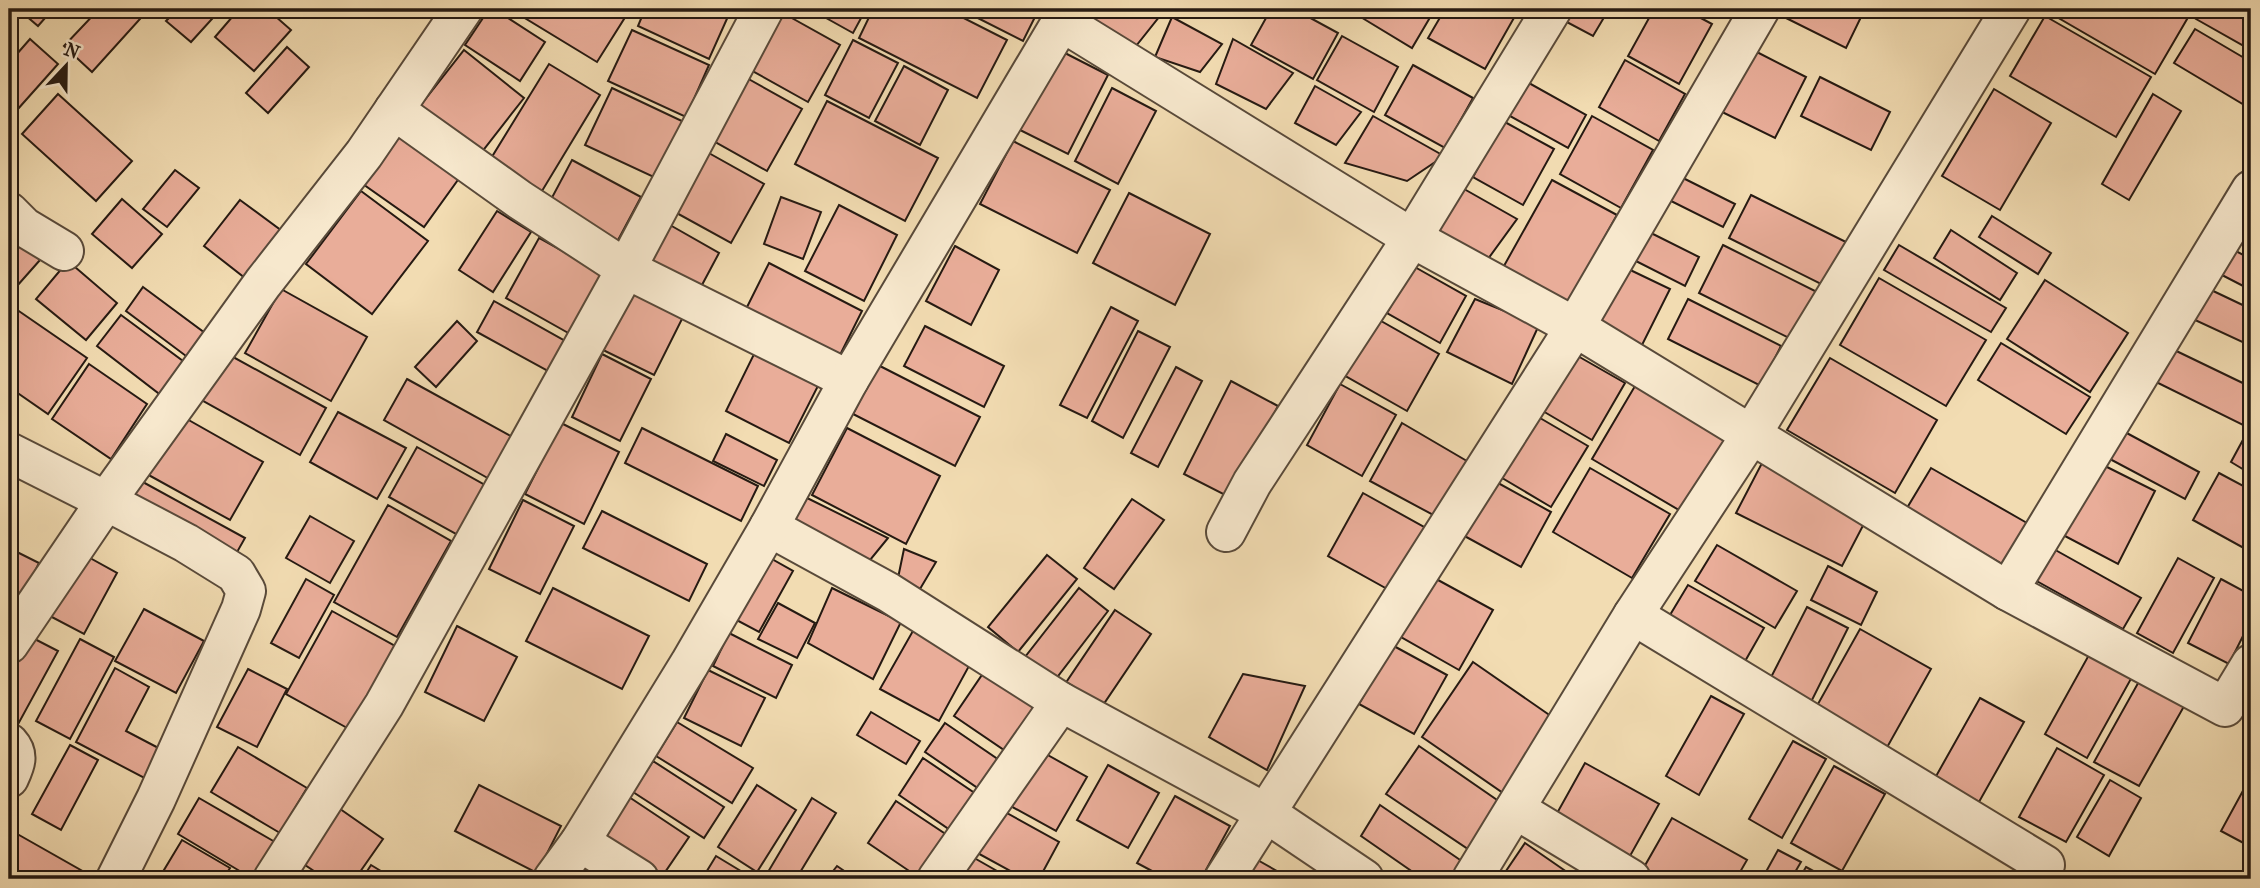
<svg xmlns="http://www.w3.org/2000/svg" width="2260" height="888" viewBox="0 0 2260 888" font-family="'IM FELL French Canon',serif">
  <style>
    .building { fill: #e9ad99; stroke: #261a12; stroke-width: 2 }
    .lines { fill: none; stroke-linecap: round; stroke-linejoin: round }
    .minor-casing { stroke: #594a3a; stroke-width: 42 }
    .minor { stroke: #f7e8cd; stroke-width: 38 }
  </style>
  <rect width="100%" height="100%" fill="#f2dcb2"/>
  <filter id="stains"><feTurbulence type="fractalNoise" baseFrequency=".00286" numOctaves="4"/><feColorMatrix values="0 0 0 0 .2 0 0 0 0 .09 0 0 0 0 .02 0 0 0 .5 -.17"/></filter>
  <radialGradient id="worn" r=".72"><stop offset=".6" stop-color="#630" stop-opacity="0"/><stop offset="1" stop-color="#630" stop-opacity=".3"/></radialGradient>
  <g class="building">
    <polygon points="18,9 53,9 38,26"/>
    <polygon points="99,9 149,9 92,72 64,46"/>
    <polygon points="178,9 221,9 191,42 166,21"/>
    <polygon points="239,9 267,9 291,30 254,71 215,37"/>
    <polygon points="489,9 494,9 545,42 520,81 465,45"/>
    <polygon points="510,9 607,9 624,19 597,62"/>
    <polygon points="645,9 722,9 730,12 709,59 638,26"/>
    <polygon points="810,9 866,9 853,33"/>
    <polygon points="873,9 946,9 1007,40 977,98 859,38"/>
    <polygon points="960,9 1039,9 1023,41"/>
    <polygon points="1092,9 1157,9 1163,12 1136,46 1088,17"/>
    <polygon points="1271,9 1294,9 1338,33 1313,79 1251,45"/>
    <polygon points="1363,9 1435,9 1412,48 1359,16"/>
    <polygon points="1445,9 1519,9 1485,69 1428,38"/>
    <polygon points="1569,9 1609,9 1593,36 1563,20"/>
    <polygon points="1654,9 1684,9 1712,24 1679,84 1628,56"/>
    <polygon points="1789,9 1854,9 1863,13 1846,48 1784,17"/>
    <polygon points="2043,9 2182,9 2190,14 2155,74"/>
    <polygon points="2202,9 2251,9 2251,32 2244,46 2196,19"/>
    <polygon points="781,12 840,45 808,102 749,69"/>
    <polygon points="2045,16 2151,77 2116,137 2010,76"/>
    <polygon points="1172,17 1222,44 1200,72 1155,57"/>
    <polygon points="2195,29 2251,62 2251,109 2174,63"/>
    <polygon points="632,30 709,65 686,117 608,81"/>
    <polygon points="1342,36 1398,67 1374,112 1317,80"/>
    <polygon points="30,39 58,64 9,119 9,63"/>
    <polygon points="1233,39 1293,73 1266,109 1216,84"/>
    <polygon points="853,40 898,63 869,118 825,95"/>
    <polygon points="287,47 309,67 268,113 246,93"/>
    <polygon points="1749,48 1806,77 1775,138 1718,110"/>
    <polygon points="464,50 524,98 481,153 420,106"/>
    <polygon points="1061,51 1108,75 1068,154 1020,130"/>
    <polygon points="1625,60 1685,94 1659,141 1599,107"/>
    <polygon points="549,64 600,95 542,191 490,160"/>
    <polygon points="1413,65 1473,98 1445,148 1385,115"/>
    <polygon points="904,66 948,90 920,145 875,121"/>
    <polygon points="745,77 802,109 767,171 710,139"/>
    <polygon points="1820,77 1890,112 1871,150 1801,116"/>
    <polygon points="1520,78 1586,115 1568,148 1501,111"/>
    <polygon points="1315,86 1361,112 1336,145 1295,123"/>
    <polygon points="612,88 684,122 658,179 585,145"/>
    <polygon points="1112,88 1156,111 1118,184 1075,161"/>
    <polygon points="1994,89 2051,123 2000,210 1942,176"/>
    <polygon points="58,94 132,161 96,201 22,134"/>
    <polygon points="2153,94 2181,111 2129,200 2102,184"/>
    <polygon points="827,101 938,158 905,221 795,164"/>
    <polygon points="1373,116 1444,156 1407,181 1345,163"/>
    <polygon points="1592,116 1653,150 1621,208 1560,174"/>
    <polygon points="1503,121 1554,149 1523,205 1473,177"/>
    <polygon points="396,132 460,177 424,227 360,182"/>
    <polygon points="1013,141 1110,190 1077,253 980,204"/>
    <polygon points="707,152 764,184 731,243 673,211"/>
    <polygon points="572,160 641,197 617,242 548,205"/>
    <polygon points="175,170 199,188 167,227 143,209"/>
    <polygon points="1677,175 1735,204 1723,227 1665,198"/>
    <polygon points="1552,180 1617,215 1565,308 1500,273"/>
    <polygon points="1457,185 1517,219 1488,259 1432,232"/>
    <polygon points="361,191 428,241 372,314 306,264"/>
    <polygon points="1129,193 1210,234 1175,305 1093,263"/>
    <polygon points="1751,195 1848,243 1827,287 1729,238"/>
    <polygon points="781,197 821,212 803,259 764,244"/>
    <polygon points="122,199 162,234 132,268 92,234"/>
    <polygon points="240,200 282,231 245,278 204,246"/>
    <polygon points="839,205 897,235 864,301 805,271"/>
    <polygon points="497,211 531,232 493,292 459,270"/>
    <polygon points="2251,214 2251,248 2236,239"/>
    <polygon points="1992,216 2051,253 2038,274 1979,237"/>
    <polygon points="670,225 719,253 695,298 645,269"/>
    <polygon points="1641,228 1699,257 1685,286 1626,256"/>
    <polygon points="1951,230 2017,273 2000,300 1934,258"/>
    <polygon points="9,232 40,260 9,295"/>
    <polygon points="539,238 613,279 579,339 506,298"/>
    <polygon points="1723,245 1817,292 1793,340 1699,293"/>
    <polygon points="1899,245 2006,308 1991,332 1884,270"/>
    <polygon points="955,246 999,270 971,325 926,301"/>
    <polygon points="2230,248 2251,259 2251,290 2218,273"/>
    <polygon points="68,261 117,303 86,340 36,299"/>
    <polygon points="769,263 862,311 834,367 741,319"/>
    <polygon points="1413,266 1466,296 1440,343 1387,313"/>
    <polygon points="1624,267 1670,289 1641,347 1596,324"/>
    <polygon points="1879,278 1986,340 1946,406 1840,345"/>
    <polygon points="637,280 688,307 654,375 601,349"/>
    <polygon points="2045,280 2128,333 2090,392 2007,339"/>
    <polygon points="143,287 209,336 190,359 126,311"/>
    <polygon points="281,289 367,337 331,401 245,353"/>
    <polygon points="2209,289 2251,309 2251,346 2195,320"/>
    <polygon points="1475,299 1539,325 1512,384 1447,352"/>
    <polygon points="1688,299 1781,346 1761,386 1668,339"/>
    <polygon points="494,301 574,346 557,376 477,332"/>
    <polygon points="13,307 87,358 48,414 9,387 9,313"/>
    <polygon points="1111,307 1138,321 1087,418 1060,405"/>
    <polygon points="121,315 187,364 162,396 97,346"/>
    <polygon points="1374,317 1439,354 1407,411 1342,374"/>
    <polygon points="457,321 477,341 436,387 415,367"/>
    <polygon points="925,326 1004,366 984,407 904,366"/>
    <polygon points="1138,331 1170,347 1123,438 1092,421"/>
    <polygon points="2001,343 2090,397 2066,434 1978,380"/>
    <polygon points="758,346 822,378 789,443 726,411"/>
    <polygon points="2166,346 2251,387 2251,412 2245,426 2150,379"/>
    <polygon points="1569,351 1625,383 1592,440 1536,407"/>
    <polygon points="224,352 326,408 300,455 198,398"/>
    <polygon points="602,354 651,379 620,441 572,417"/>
    <polygon points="1830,358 1937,420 1895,493 1787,430"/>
    <polygon points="89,364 147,404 111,459 52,419"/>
    <polygon points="878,365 980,417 955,466 853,414"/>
    <polygon points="1176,367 1202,381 1158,467 1131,453"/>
    <polygon points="407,379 516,439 493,481 384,420"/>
    <polygon points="1231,381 1278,406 1231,498 1184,474"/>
    <polygon points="1340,384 1396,415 1362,476 1307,445"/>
    <polygon points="1635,386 1727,439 1684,513 1592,459"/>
    <polygon points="1528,411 1588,446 1551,507 1492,472"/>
    <polygon points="338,412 406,448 377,499 310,462"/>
    <polygon points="178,414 263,462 230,520 145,473"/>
    <polygon points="561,423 619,452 584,524 525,494"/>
    <polygon points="1402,423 1472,464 1437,517 1370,481"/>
    <polygon points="2251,425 2251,474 2231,462"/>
    <polygon points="642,428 758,486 741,521 625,463"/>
    <polygon points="847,428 940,476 906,544 812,495"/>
    <polygon points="2123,431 2199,472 2185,499 2108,458"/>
    <polygon points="726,434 777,460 764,486 713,461"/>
    <polygon points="417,447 492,489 465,539 389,497"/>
    <polygon points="1762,463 1868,516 1842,566 1736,513"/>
    <polygon points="2099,463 2155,491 2118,564 2063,535"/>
    <polygon points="1590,468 1670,514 1632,578 1553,532"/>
    <polygon points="1931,468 2027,523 2002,564 1907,508"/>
    <polygon points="2219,473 2251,490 2251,552 2193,520"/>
    <polygon points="1489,478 1551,512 1521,567 1459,533"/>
    <polygon points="141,481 245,538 232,561 129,503"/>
    <polygon points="1363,493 1433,532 1398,595 1328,556"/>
    <polygon points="799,494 888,538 866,565 787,522"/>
    <polygon points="1132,499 1164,520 1114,589 1084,568"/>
    <polygon points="523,500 574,526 540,594 489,569"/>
    <polygon points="388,505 451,541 397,637 334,602"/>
    <polygon points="602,511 707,564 689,601 583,548"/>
    <polygon points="310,516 354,541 330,583 286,558"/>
    <polygon points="1717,545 1797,591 1775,628 1695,581"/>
    <polygon points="2050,547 2141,598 2123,629 2033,579"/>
    <polygon points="9,548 39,563 9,626"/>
    <polygon points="904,549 936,562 920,589 898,578"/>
    <polygon points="81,553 117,573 84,634 48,615"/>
    <polygon points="763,554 793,571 759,632 729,616"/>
    <polygon points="1047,555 1077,579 1018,652 988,627"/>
    <polygon points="2178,558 2214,578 2173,653 2137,633"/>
    <polygon points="1828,566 1877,592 1861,625 1811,600"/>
    <polygon points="1427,574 1493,610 1459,670 1394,633"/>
    <polygon points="306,579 334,595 299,658 271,643"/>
    <polygon points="2221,579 2251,595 2251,620 2229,664 2188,643"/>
    <polygon points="1688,585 1764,628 1740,670 1664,625"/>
    <polygon points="553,588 649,636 622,689 526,641"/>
    <polygon points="832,588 901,622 873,679 808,643"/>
    <polygon points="1079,588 1108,611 1055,680 1025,657"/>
    <polygon points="778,603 815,623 797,658 758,639"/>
    <polygon points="1807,607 1848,628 1808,708 1766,687"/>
    <polygon points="144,609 204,641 176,693 115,661"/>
    <polygon points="1115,610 1151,634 1101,708 1065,684"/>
    <polygon points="332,611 395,646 349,729 286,694"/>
    <polygon points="918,622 975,655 939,721 880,689"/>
    <polygon points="457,626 517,657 484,721 425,692"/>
    <polygon points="1860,629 1931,669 1885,751 1814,711"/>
    <polygon points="729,633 792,665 776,698 713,666"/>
    <polygon points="25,634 58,651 16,728 9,724 9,663"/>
    <polygon points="80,639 114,657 70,739 36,721"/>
    <polygon points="1392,645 1447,675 1414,734 1359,704"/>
    <polygon points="2090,653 2132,677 2087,758 2045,734"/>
    <polygon points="1473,662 1558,721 1506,795 1422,737"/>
    <polygon points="115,668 149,687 126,731 168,753 152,782 76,742"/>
    <polygon points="248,669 287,689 257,747 217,727"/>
    <polygon points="986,669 1039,705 1007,752 954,716"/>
    <polygon points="708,670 765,698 741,746 684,718"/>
    <polygon points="1243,674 1305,686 1267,770 1209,737"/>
    <polygon points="2142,676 2187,701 2139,786 2094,762"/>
    <polygon points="1711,696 1744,714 1699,795 1666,776"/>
    <polygon points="1980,698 2024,722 1979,802 1935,778"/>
    <polygon points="871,712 920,741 906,764 857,735"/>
    <polygon points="677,722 753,768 732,803 656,756"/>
    <polygon points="945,723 1005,764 985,793 925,752"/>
    <polygon points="1793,741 1826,759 1782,838 1749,819"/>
    <polygon points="70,745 98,760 61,830 32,814"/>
    <polygon points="1419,746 1500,802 1468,849 1386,794"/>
    <polygon points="238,747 307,788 280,833 211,792"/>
    <polygon points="2057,748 2104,775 2066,842 2019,817"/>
    <polygon points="1037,749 1087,777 1056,831 1007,804"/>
    <polygon points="923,758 982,798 956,834 899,795"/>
    <polygon points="653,761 724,807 704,838 633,792"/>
    <polygon points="1585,763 1659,804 1630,856 1556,815"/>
    <polygon points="1108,765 1159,793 1128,848 1077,820"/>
    <polygon points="1834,766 1885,794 1842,871 1791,843"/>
    <polygon points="2251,776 2251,847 2221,831"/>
    <polygon points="2110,780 2141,798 2109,856 2077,837"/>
    <polygon points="479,785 561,826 537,873 455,831"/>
    <polygon points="757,785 796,810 757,872 718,847"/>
    <polygon points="1175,796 1230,826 1201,879 1167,879 1137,863"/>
    <polygon points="629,797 689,837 661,878 602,838"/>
    <polygon points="199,798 275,842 253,879 178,834"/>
    <polygon points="812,798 836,813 796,879 769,879 765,877"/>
    <polygon points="896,801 953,839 921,879 868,843"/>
    <polygon points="333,804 383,839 355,879 326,879 296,859"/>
    <polygon points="1380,805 1466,864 1457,879 1423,879 1361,836"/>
    <polygon points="996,807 1059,842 1039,879 1025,879 972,850"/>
    <polygon points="1672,818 1747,860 1736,879 1644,879 1639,876"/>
    <polygon points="12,831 93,877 91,879 9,879 9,836"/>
    <polygon points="182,840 230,868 223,879 168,879 161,875"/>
    <polygon points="1525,843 1577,879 1518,879 1506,871"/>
    <polygon points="1778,850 1801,862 1791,879 1762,879"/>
    <polygon points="969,855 1011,879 955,879"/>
    <polygon points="716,856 754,879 702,879"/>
    <polygon points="1254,858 1291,879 1242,879"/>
    <polygon points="371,865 394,879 362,879"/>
    <polygon points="837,866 856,879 827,879"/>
    <polygon points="1806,867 1828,879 1799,879"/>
  </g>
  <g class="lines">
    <g class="minor-casing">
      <g id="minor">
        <polyline points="1062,22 1412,238 1575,327 2008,591 2225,707 2251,664"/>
        <polyline points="394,110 520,200 626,269 849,380"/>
        <polyline points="9,212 24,227 64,251"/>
        <polyline points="9,452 106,501 9,644"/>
        <polyline points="769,527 888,592 1061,702 1266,813 1364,879"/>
        <polyline points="1226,532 1252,483 1412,238 1552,9"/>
        <polyline points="2008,591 2251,190"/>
        <polyline points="1633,615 2045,865"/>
        <path d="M9,743C20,755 15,765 9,778"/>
        <polyline points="1515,809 1631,879"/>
        <polyline points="580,842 639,879"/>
        <polyline points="116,879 156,799 241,609 246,591 236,574 186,543 106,501 263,283 364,154 463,9"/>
        <polyline points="273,879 384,705 626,269 764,9"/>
        <polyline points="553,879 580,842 690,663 769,527 849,380 1069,9"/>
        <polyline points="937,879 1061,702"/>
        <polyline points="1224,879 1575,327 1760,9"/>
        <polyline points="1472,879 1633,615 1751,435 2011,9"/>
      </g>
    </g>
    <use href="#minor" class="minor"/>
  </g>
  <rect width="2260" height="888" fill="none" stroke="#f2dcb2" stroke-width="35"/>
  <rect x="10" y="10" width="2239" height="867" fill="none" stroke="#261a12" stroke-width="3.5"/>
  <rect x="18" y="18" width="2225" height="853" fill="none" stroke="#261a12" stroke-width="2"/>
  <g transform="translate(66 66) rotate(22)" stroke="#f7e8cd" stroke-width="5" paint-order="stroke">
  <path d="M0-5L12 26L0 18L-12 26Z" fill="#261a12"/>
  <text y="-10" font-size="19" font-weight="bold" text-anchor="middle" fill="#261a12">N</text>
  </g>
  <rect width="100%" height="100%" filter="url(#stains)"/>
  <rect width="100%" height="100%" fill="url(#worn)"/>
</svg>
